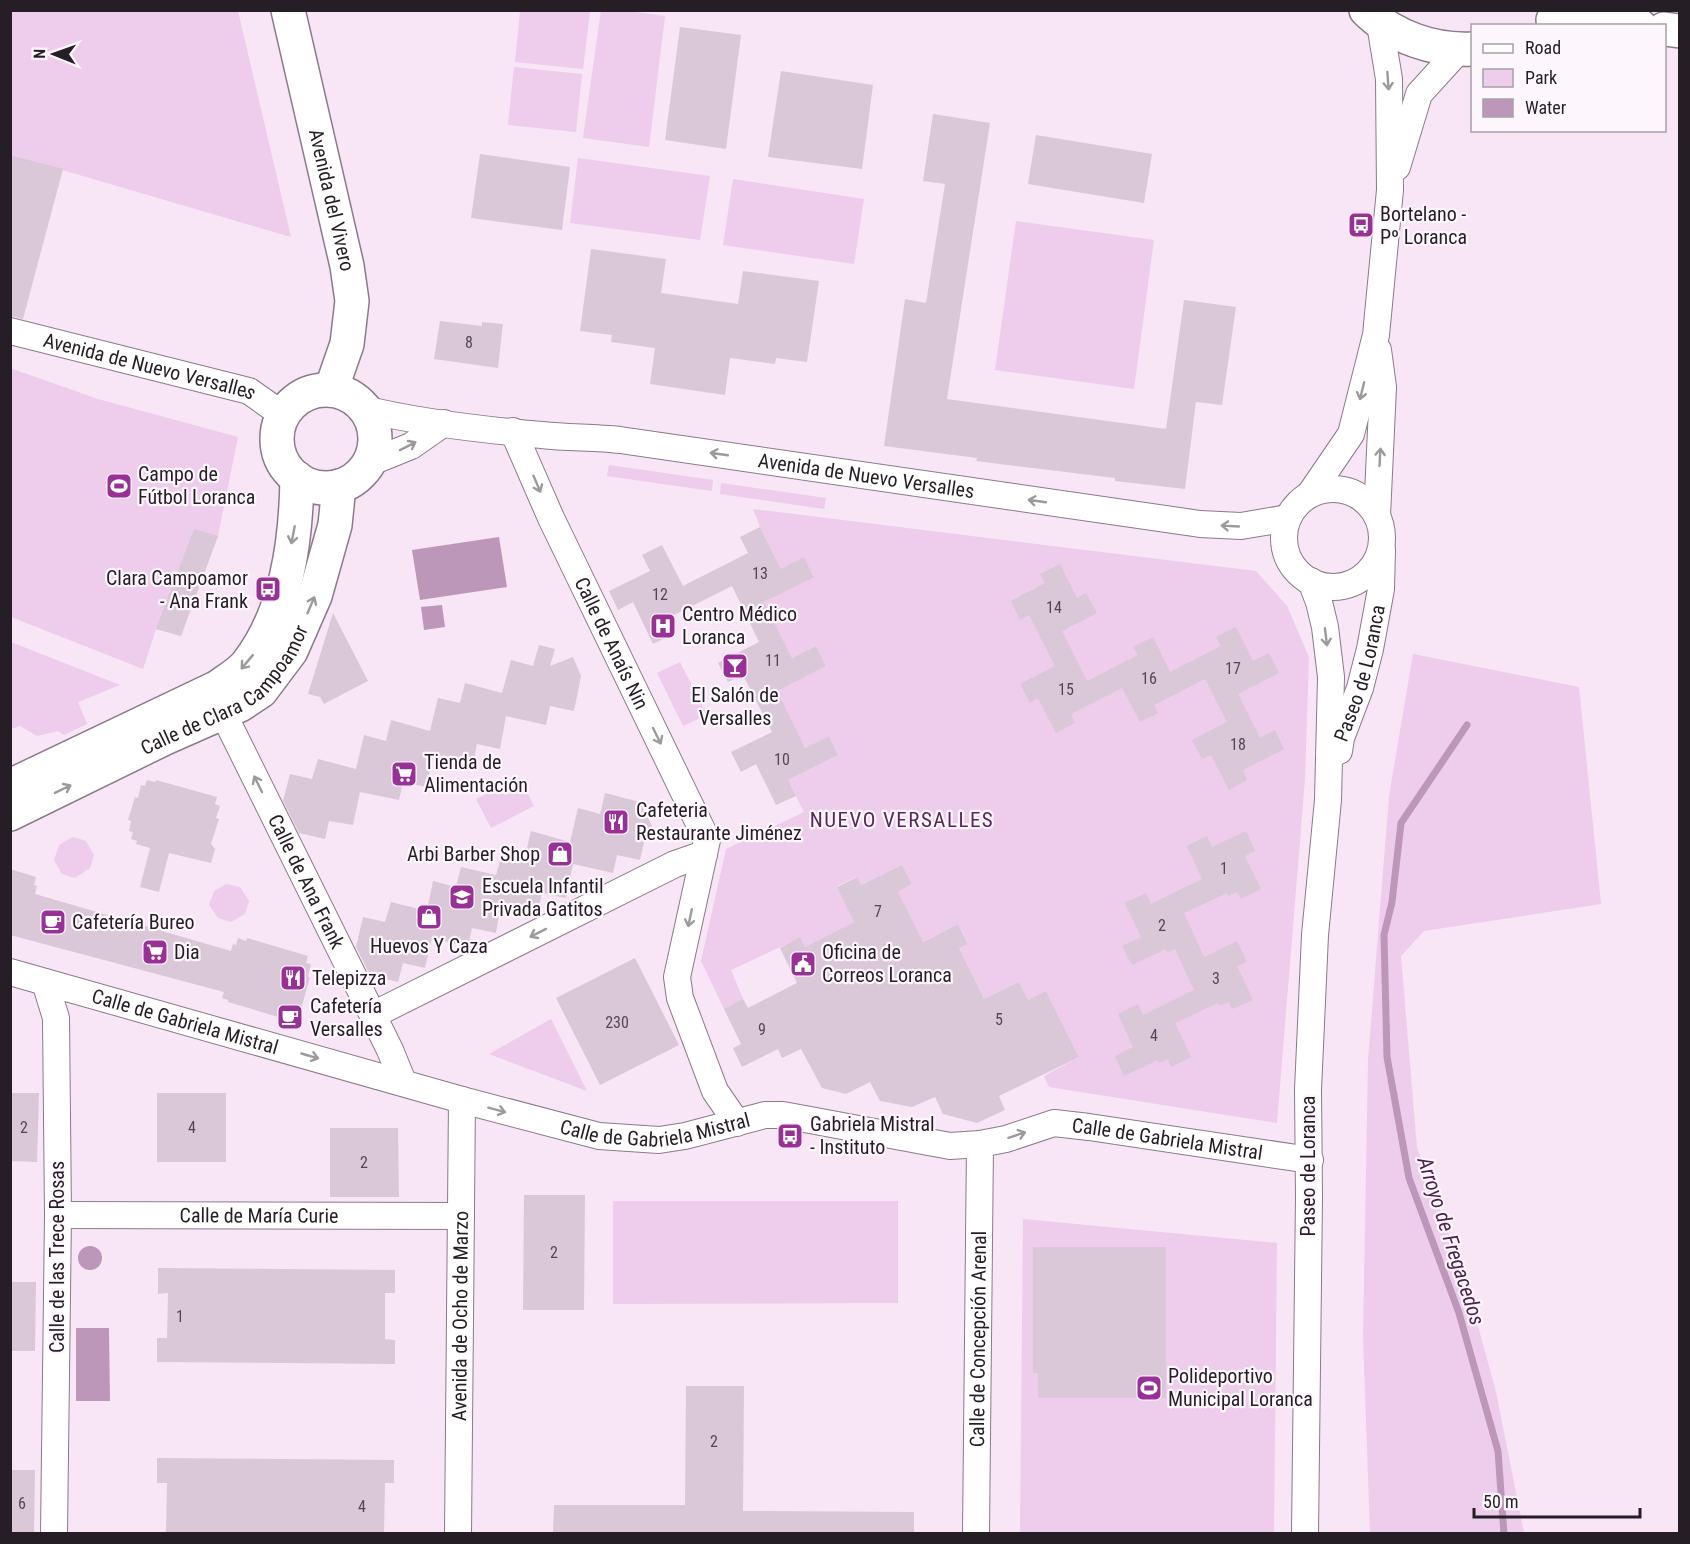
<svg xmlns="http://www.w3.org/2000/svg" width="1690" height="1544" viewBox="0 0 1690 1544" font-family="'Roboto Condensed',sans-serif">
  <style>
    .green { fill: #eeccec }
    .water { fill: #bd97ba }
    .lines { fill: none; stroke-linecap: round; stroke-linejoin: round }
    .stream { stroke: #bd97ba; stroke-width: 7 }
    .building { fill: #dac7d8 }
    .minor-casing { stroke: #8b7b8a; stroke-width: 28 }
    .major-casing { stroke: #8b7b8a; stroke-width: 36 }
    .highway-casing { stroke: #8b7b8a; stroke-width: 36 }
    .minor { stroke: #fff; stroke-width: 26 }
    .major { stroke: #fff; stroke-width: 33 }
    .highway { stroke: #fff; stroke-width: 33 }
    .oneway { stroke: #9d9a9c }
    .labels { text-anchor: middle; stroke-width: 4.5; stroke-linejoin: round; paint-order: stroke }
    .number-label { font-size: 16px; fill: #524851 }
    .street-label { font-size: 20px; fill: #251e24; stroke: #fef6fd }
    .poi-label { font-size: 20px; fill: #251e24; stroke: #fef6fd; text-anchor: start }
    .neighbourhood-label { font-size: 21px; letter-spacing: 1.5px; fill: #592757; stroke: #fef6fd }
    .water-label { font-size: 21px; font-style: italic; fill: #4f204e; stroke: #fef6fd }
  </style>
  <rect width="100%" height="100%" fill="#f8e5f6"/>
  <g class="green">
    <polygon points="579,10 590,12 583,69 515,62 520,11"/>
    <polygon points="601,10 628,11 665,16 649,147 583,138"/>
    <polygon points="10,11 238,11 291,237 11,155"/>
    <polygon points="514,67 582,74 576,132 508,125"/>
    <polygon points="578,158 710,176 700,240 570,223"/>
    <polygon points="733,179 864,199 854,264 723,245"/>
    <polygon points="1016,221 1154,240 1134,389 995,370"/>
    <polygon points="10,368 98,399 238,437 218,536 181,636 156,629 143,669 11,617"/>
    <polygon points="609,465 713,480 712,491 607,476"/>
    <polygon points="721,483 826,498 824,509 720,494"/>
    <polygon points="753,509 1256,571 1287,606 1309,657 1305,779 1277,1123 1049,1087 1044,1076 1079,1057 1046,991 1028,1000 1019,982 984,999 959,948 968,943 958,924 922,942 898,892 912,884 902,865 861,885 856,877 837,886 854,922 805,947 800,938 731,970 743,999 724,1009 701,961 726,849 804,812 788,780 838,755 829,736 805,748 776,691 826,666 816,646 792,658 764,602 814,576 804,558 781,569 760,527"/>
    <polygon points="10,642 11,642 120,685 78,702 87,724 64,735 58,731 37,736 20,726 11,729"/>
    <polygon points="1413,654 1579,687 1601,904 1424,931 1401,956 1417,1148 1464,1275 1496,1392 1524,1533 1370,1533 1363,1336 1368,1060 1389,796"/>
    <polygon points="680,662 707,715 683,726 657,673"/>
    <polygon points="519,777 534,806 491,828 476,799"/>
    <polygon points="73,837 86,841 94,855 90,868 75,878 62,874 54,860 59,845"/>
    <polygon points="226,884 240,887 249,901 245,914 231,922 218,918 209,905 214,891"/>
    <polygon points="551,1019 587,1091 489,1054"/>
    <polygon points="613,1201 898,1201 898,1303 613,1304"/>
    <polygon points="1023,1219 1277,1243 1274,1533 1020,1534"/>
  </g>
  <g class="water">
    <polygon points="499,537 507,587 420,600 412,550"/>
    <polygon points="442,605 445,627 424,630 421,607"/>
    <circle cx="90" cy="1258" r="12"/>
    <polygon points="76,1328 109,1328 110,1401 76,1401"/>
  </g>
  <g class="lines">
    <polyline class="stream" points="1467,725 1401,823 1392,902 1384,935 1387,1057 1409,1178 1459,1313 1498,1451 1504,1534"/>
  </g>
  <g class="building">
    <polygon points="680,27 741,35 726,149 665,140"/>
    <polygon points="781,71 873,85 862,169 768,157"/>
    <polygon points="933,114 990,123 947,399 1166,429 1184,300 1236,307 1222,405 1196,402 1185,489 1115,481 1115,478 976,461 977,458 884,446 905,299 926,303 945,184 923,181"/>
    <polygon points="1036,135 1152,154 1144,203 1028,184"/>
    <polygon points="480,154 570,167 562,230 471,218"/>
    <polygon points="10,155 63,169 23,319 10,316"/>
    <polygon points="591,249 666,259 661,293 738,304 743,271 819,281 807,362 776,358 775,364 730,358 725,395 650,384 655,348 611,342 612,335 580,331"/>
    <polygon points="440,321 482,326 482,322 503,324 498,368 434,359"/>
    <polygon points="760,527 781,569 804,557 814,577 764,602 792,658 816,646 826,666 777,691 805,748 829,736 838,755 788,780 796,796 776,805 756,764 741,772 731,752 772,732 743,675 728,682 718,663 759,642 732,586 666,619 673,634 653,644 633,602 618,610 609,591 650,571 642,555 662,545 683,586 748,553 740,537"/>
    <polygon points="194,529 218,536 181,636 156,629"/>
    <polygon points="1060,564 1077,598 1086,593 1097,613 1062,631 1087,681 1138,655 1133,647 1153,637 1170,672 1221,646 1216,637 1236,627 1253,661 1269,653 1279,673 1238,694 1260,738 1275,730 1284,749 1243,770 1247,780 1229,790 1211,755 1202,759 1192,740 1227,722 1205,679 1154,705 1158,713 1140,722 1122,688 1071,714 1075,723 1056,733 1038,698 1030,703 1020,684 1055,666 1029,615 1020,620 1011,601 1045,583 1040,574"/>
    <polygon points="333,613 368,681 324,704 320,697 308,694"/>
    <polygon points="539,645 555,649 550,666 573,657 581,676 574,711 550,706 546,725 506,716 500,749 477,744 473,763 434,754 426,787 403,782 399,800 360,792 353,825 329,821 325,839 299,833 283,801 290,774 312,779 318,759 356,769 364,735 386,741 391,720 430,731 438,698 460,703 465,683 502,693 511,660 533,666"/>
    <polygon points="147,780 155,782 156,780 217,797 215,804 220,806 216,818 219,819 211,844 215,849 211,863 169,853 159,892 140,887 150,848 136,844 137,841 131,839 133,832 129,831 131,821 128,820 135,797 138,798 141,785 145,786"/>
    <polygon points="605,793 640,802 653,828 647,829 640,860 617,855 613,873 573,864 566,898 542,893 538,911 501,903 496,933 472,928 468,947 432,938 425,968 403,963 398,982 370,975 356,947 363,917 385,922 391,902 427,911 433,881 456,887 461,867 496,875 504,846 526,852 531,831 570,842 578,808 600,814"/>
    <polygon points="1246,831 1255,851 1245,856 1261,889 1241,899 1237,892 1228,896 1227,893 1184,913 1204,957 1237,941 1247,962 1237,966 1253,1000 1232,1009 1229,1002 1220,1006 1218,1003 1175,1023 1191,1057 1171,1067 1168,1059 1159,1063 1158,1060 1124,1076 1115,1056 1133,1047 1118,1014 1138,1004 1143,1015 1194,990 1175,949 1167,953 1166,949 1132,965 1122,946 1141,937 1125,903 1146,893 1151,904 1202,879 1187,846 1207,836 1212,847"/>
    <polygon points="902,865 912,884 898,892 923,942 958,924 968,944 959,948 984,999 1019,982 1028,1000 1046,991 1079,1057 999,1096 1005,1110 977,1123 943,1114 935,1097 912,1107 880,1101 870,1082 846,1094 822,1088 801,1049 782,1058 778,1049 742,1067 733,1048 741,1044 724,1009 743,999 748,1008 797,983 780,948 800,937 805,947 854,922 837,887 857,877 861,885"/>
    <polygon points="10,869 36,877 34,885 37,886 35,894 231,951 233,944 236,945 238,938 246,941 247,938 308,956 306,963 311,964 308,977 310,977 298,1020 286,1016 285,1019 228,1002 228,1000 222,998 224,992 10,935"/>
    <polygon points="635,958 679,1045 600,1085 556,998"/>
    <polygon points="10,1093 39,1093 37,1162 10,1161"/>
    <rect x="157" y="1093" width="69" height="69"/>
    <polygon points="330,1128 398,1128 399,1197 330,1197"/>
    <polygon points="524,1195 585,1195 584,1310 523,1310"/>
    <polygon points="1033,1247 1166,1247 1166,1398 1038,1398 1038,1373 1033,1373"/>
    <polygon points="158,1268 395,1270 395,1293 385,1293 385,1339 395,1340 395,1364 157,1362 157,1338 167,1338 168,1293 158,1294"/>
    <polygon points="10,1282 36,1282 35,1351 10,1351"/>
    <polygon points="686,1386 744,1386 743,1511 914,1512 914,1533 553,1533 554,1505 685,1505"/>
    <polygon points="157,1458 394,1460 394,1483 385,1483 384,1533 166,1533 167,1483 157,1483"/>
    <polygon points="10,1470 35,1470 34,1533 10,1533"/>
  </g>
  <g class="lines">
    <g class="minor-casing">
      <g id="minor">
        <polyline points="1397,167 1419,94 1459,50"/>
        <path id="s1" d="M10,331L249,391L283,415"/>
        <path id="s2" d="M364,409C422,423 483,430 542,435C568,438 594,437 620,440L1200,524L1241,526L1288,518"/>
        <path id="s3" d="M513,431L551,518L707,840L677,977L680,998L715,1091L737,1123"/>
        <polyline points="369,463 411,446 444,423"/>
        <circle cx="1333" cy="538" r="49"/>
        <polyline points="1310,494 1351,434 1376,335 1390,190 1389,79 1380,24"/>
        <polyline points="1377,516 1383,387 1378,350"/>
        <path id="s4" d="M223,713L390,1050L403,1082"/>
        <path id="s5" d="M1339,751L1341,738L1360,688L1370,649L1381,589L1382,550"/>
        <path id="s6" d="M10,972L462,1100L599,1136L659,1140L685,1136L765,1115H783L950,1146L980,1144L1006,1139L1054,1123L1089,1127L1310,1160"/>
        <polyline points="45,982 56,1018 58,1215 54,1534"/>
        <polyline points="373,1015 675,864 704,854"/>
        <path id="s7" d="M58,1215L461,1216"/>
        <path id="s8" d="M458,1534L462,1100"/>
        <path id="s9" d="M976,1534L980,1144"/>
        <polyline points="1305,1534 1309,1197 1308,1090 1315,935 1328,800 1331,677 1325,627 1319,602 1311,581"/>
      </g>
    </g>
    <g class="major-casing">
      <g id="major">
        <path id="s10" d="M288,10L347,266L352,301L347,344L331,390"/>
        <path d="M1366,10C1393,37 1434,51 1472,49"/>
        <circle cx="326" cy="439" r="49"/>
        <path d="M10,786L218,687C227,680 240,673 247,664C287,613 296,541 297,478"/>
        <path id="s11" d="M10,814L163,739L240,705L261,691L291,651L315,596L335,525L339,486"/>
      </g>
    </g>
    <g class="highway-casing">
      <g id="highway">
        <polyline points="1553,20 1604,21 1640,26"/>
        <polyline points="1664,29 1680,31"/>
      </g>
    </g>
    <use href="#minor" class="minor"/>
    <use href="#major" class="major"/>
    <use href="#highway" class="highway"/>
  </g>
  <defs><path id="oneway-shaft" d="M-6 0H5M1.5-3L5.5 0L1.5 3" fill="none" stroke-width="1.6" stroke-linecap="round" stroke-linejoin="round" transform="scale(1.5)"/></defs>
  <g class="oneway">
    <use href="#oneway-shaft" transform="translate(1388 81) rotate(86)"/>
    <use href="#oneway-shaft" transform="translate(1362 391) rotate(104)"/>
    <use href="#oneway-shaft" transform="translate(408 446) rotate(-27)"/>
    <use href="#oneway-shaft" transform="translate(719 454) rotate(-172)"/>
    <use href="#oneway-shaft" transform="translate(1380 457) rotate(-87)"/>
    <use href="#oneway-shaft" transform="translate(537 484) rotate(67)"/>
    <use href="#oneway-shaft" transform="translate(1037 501) rotate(-172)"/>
    <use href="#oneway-shaft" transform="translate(1230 526) rotate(-177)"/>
    <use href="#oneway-shaft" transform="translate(293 535) rotate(101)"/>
    <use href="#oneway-shaft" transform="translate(311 605) rotate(-67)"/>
    <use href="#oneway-shaft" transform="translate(1326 637) rotate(83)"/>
    <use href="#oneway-shaft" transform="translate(247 662) rotate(130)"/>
    <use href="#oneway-shaft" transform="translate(657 736) rotate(64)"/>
    <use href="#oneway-shaft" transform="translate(258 784) rotate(-116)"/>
    <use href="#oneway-shaft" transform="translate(63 789) rotate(-26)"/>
    <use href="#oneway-shaft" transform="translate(690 918) rotate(102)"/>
    <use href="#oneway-shaft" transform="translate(538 933) rotate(153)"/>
    <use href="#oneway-shaft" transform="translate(310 1056) rotate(16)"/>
    <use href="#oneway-shaft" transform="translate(497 1110) rotate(15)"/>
    <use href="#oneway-shaft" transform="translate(1017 1135) rotate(-18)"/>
  </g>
  <defs>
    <g id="bus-square" transform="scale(1.35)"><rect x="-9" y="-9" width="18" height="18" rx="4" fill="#973196" stroke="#fef6fd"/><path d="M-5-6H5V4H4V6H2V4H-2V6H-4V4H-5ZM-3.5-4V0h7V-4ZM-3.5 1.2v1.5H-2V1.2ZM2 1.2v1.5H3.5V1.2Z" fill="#fff"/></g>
    <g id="stadium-square" transform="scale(1.35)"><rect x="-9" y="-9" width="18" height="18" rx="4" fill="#973196" stroke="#fef6fd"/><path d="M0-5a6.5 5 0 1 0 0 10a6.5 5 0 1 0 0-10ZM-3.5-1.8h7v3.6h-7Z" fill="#fff"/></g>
    <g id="hospital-square" transform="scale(1.35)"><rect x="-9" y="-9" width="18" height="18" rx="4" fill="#973196" stroke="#fef6fd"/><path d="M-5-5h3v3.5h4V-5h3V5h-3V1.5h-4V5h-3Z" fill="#fff"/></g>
    <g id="bar-square" transform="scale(1.35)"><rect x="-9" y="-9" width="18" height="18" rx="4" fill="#973196" stroke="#fef6fd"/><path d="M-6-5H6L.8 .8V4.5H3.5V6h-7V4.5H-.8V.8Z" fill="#fff"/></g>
    <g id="supermarket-square" transform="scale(1.35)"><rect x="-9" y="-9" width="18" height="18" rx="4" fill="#973196" stroke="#fef6fd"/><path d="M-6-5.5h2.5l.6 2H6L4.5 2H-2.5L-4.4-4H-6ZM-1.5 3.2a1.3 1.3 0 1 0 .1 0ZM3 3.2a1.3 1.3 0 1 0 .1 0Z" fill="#fff"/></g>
    <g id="restaurant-square" transform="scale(1.35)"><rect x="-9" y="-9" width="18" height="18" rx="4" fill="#973196" stroke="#fef6fd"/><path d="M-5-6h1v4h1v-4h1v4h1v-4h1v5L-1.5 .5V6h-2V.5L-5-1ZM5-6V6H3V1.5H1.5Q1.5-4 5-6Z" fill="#fff"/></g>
    <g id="shop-square" transform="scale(1.35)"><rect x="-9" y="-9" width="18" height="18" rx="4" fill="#973196" stroke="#fef6fd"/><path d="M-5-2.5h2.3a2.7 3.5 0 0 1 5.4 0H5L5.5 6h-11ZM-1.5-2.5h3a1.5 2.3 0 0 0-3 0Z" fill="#fff"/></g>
    <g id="school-square" transform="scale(1.35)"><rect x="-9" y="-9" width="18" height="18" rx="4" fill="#973196" stroke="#fef6fd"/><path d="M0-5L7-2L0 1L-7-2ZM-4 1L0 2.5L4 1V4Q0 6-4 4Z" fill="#fff"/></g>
    <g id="cafe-square" transform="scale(1.35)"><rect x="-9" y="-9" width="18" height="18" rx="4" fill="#973196" stroke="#fef6fd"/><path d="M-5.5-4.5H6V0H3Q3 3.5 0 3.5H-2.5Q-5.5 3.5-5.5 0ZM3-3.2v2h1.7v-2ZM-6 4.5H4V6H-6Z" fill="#fff"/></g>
    <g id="civic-square" transform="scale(1.35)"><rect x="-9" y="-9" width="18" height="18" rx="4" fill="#973196" stroke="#fef6fd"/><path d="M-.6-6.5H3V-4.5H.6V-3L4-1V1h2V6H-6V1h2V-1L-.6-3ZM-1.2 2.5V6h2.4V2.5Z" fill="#fff"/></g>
  </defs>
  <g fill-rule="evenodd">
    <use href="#bus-square" x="1361" y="225"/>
    <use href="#stadium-square" x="119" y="486"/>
    <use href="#bus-square" x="268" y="589"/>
    <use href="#hospital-square" x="663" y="626"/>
    <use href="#bar-square" x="735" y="666"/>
    <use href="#supermarket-square" x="404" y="774"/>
    <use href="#restaurant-square" x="616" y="822"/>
    <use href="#shop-square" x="560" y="854"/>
    <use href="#school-square" x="462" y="897"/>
    <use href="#shop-square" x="429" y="917"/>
    <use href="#cafe-square" x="53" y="922"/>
    <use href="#supermarket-square" x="155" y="952"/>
    <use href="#civic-square" x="803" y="964"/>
    <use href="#restaurant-square" x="293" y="978"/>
    <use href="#cafe-square" x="290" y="1017"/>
    <use href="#bus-square" x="790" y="1136"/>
    <use href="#stadium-square" x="1149" y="1388"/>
  </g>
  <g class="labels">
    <g class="number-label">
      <text x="469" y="348">8</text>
      <text x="760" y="579">13</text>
      <text x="660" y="600">12</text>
      <text x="1054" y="613">14</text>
      <text x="773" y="666">11</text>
      <text x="1233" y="674">17</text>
      <text x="1149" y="684">16</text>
      <text x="1066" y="695">15</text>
      <text x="1238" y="750">18</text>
      <text x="782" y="765">10</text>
      <text x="1224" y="874">1</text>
      <text x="878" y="917">7</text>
      <text x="1162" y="931">2</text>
      <text x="1216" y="984">3</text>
      <text x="999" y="1025">5</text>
      <text x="617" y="1028">230</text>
      <text x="762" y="1035">9</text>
      <text x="1154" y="1041">4</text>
      <text x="24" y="1133">2</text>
      <text x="192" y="1133">4</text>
      <text x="364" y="1168">2</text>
      <text x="554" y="1258">2</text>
      <text x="180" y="1322">1</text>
      <text x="714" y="1447">2</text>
      <text x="22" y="1509">6</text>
      <text x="362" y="1512">4</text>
    </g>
    <g class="street-label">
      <text dy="7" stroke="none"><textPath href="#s10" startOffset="195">Avenida del Vivero</textPath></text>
      <text dy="7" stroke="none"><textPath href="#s1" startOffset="144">Avenida de Nuevo Versalles</textPath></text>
      <text dy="7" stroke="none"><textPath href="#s2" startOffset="507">Avenida de Nuevo Versalles</textPath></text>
      <text dy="7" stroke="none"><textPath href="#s3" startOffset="234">Calle de Anaís Nin</textPath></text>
      <text dy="7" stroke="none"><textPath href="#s5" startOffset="81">Paseo de Loranca</textPath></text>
      <text dy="7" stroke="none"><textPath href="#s11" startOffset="252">Calle de Clara Campoamor</textPath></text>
      <text dy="7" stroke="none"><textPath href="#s4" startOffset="188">Calle de Ana Frank</textPath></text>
      <text dy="7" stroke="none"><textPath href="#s6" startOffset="182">Calle de Gabriela Mistral</textPath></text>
      <text dy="7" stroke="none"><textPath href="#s6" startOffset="668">Calle de Gabriela Mistral</textPath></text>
      <text dy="7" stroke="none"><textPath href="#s6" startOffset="1190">Calle de Gabriela Mistral</textPath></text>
      <text transform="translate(1308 1166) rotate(-90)" y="7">Paseo de Loranca</text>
      <text dy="7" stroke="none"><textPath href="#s7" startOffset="201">Calle de María Curie</textPath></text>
      <text transform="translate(57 1257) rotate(-90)" y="7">Calle de las Trece Rosas</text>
      <text dy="7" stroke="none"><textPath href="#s8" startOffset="218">Avenida de Ocho de Marzo</textPath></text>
      <text dy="7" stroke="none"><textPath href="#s9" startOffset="195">Calle de Concepción Arenal</textPath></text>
    </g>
    <g class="poi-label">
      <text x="1380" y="221">Bortelano -<tspan x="1380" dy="23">Pº Loranca</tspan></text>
      <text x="138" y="481">Campo de<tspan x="138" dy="23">Fútbol Loranca</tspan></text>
      <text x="248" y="585" text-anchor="end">Clara Campoamor<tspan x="248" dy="23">- Ana Frank</tspan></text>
      <text x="682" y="621">Centro Médico<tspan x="682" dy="23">Loranca</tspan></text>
      <text x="735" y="702" text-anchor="middle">El Salón de<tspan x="735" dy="23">Versalles</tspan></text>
      <text x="424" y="769">Tienda de<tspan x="424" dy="23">Alimentación</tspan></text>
      <text x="636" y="817">Cafeteria<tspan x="636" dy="23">Restaurante Jiménez</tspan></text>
      <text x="540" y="861" text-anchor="end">Arbi Barber Shop</text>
      <text x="482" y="893">Escuela Infantil<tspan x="482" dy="23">Privada Gatitos</tspan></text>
      <text x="72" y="929">Cafetería Bureo</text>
      <text x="429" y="953" text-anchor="middle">Huevos Y Caza</text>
      <text x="174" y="959">Dia</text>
      <text x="822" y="959">Oficina de<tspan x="822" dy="23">Correos Loranca</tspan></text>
      <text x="312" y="985">Telepizza</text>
      <text x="310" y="1013">Cafetería<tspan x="310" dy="23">Versalles</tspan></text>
      <text x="810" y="1131">Gabriela Mistral<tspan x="810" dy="23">- Instituto</tspan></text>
      <text x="1168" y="1383">Polideportivo<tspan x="1168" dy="23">Municipal Loranca</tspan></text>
    </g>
    <g class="neighbourhood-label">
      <text x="902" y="827">NUEVO VERSALLES</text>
    </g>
    <g class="water-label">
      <text transform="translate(1451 1241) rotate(72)" y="7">Arroyo de Fregacedos</text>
    </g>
  </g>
  <rect width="1690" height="1544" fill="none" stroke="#251e24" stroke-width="24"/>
  <rect x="1471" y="24" width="195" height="108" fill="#fef6fd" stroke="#a7a0a6" stroke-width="1.5"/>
  <rect x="1483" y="44" width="30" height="9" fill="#ffffff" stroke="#a7a0a6" stroke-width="1.5"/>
  <text x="1525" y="54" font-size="18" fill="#251e24">Road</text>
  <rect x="1483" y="69" width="30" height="18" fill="#eeccec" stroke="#a7a0a6" stroke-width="1.5"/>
  <text x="1525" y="84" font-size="18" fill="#251e24">Park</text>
  <rect x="1483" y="99" width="30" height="18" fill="#bd97ba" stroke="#a7a0a6" stroke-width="1.5"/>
  <text x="1525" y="114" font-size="18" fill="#251e24">Water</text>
  <g transform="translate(54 54) rotate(271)" stroke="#fef6fd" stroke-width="4.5" paint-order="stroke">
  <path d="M0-4.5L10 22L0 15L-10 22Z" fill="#251e24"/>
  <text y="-9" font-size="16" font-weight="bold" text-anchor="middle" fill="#251e24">N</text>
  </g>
  <path d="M1474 1508v9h166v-9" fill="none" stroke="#251e24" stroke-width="3"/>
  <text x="1483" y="1508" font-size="18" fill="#251e24" stroke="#fef6fd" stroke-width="4.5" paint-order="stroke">50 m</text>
</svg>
